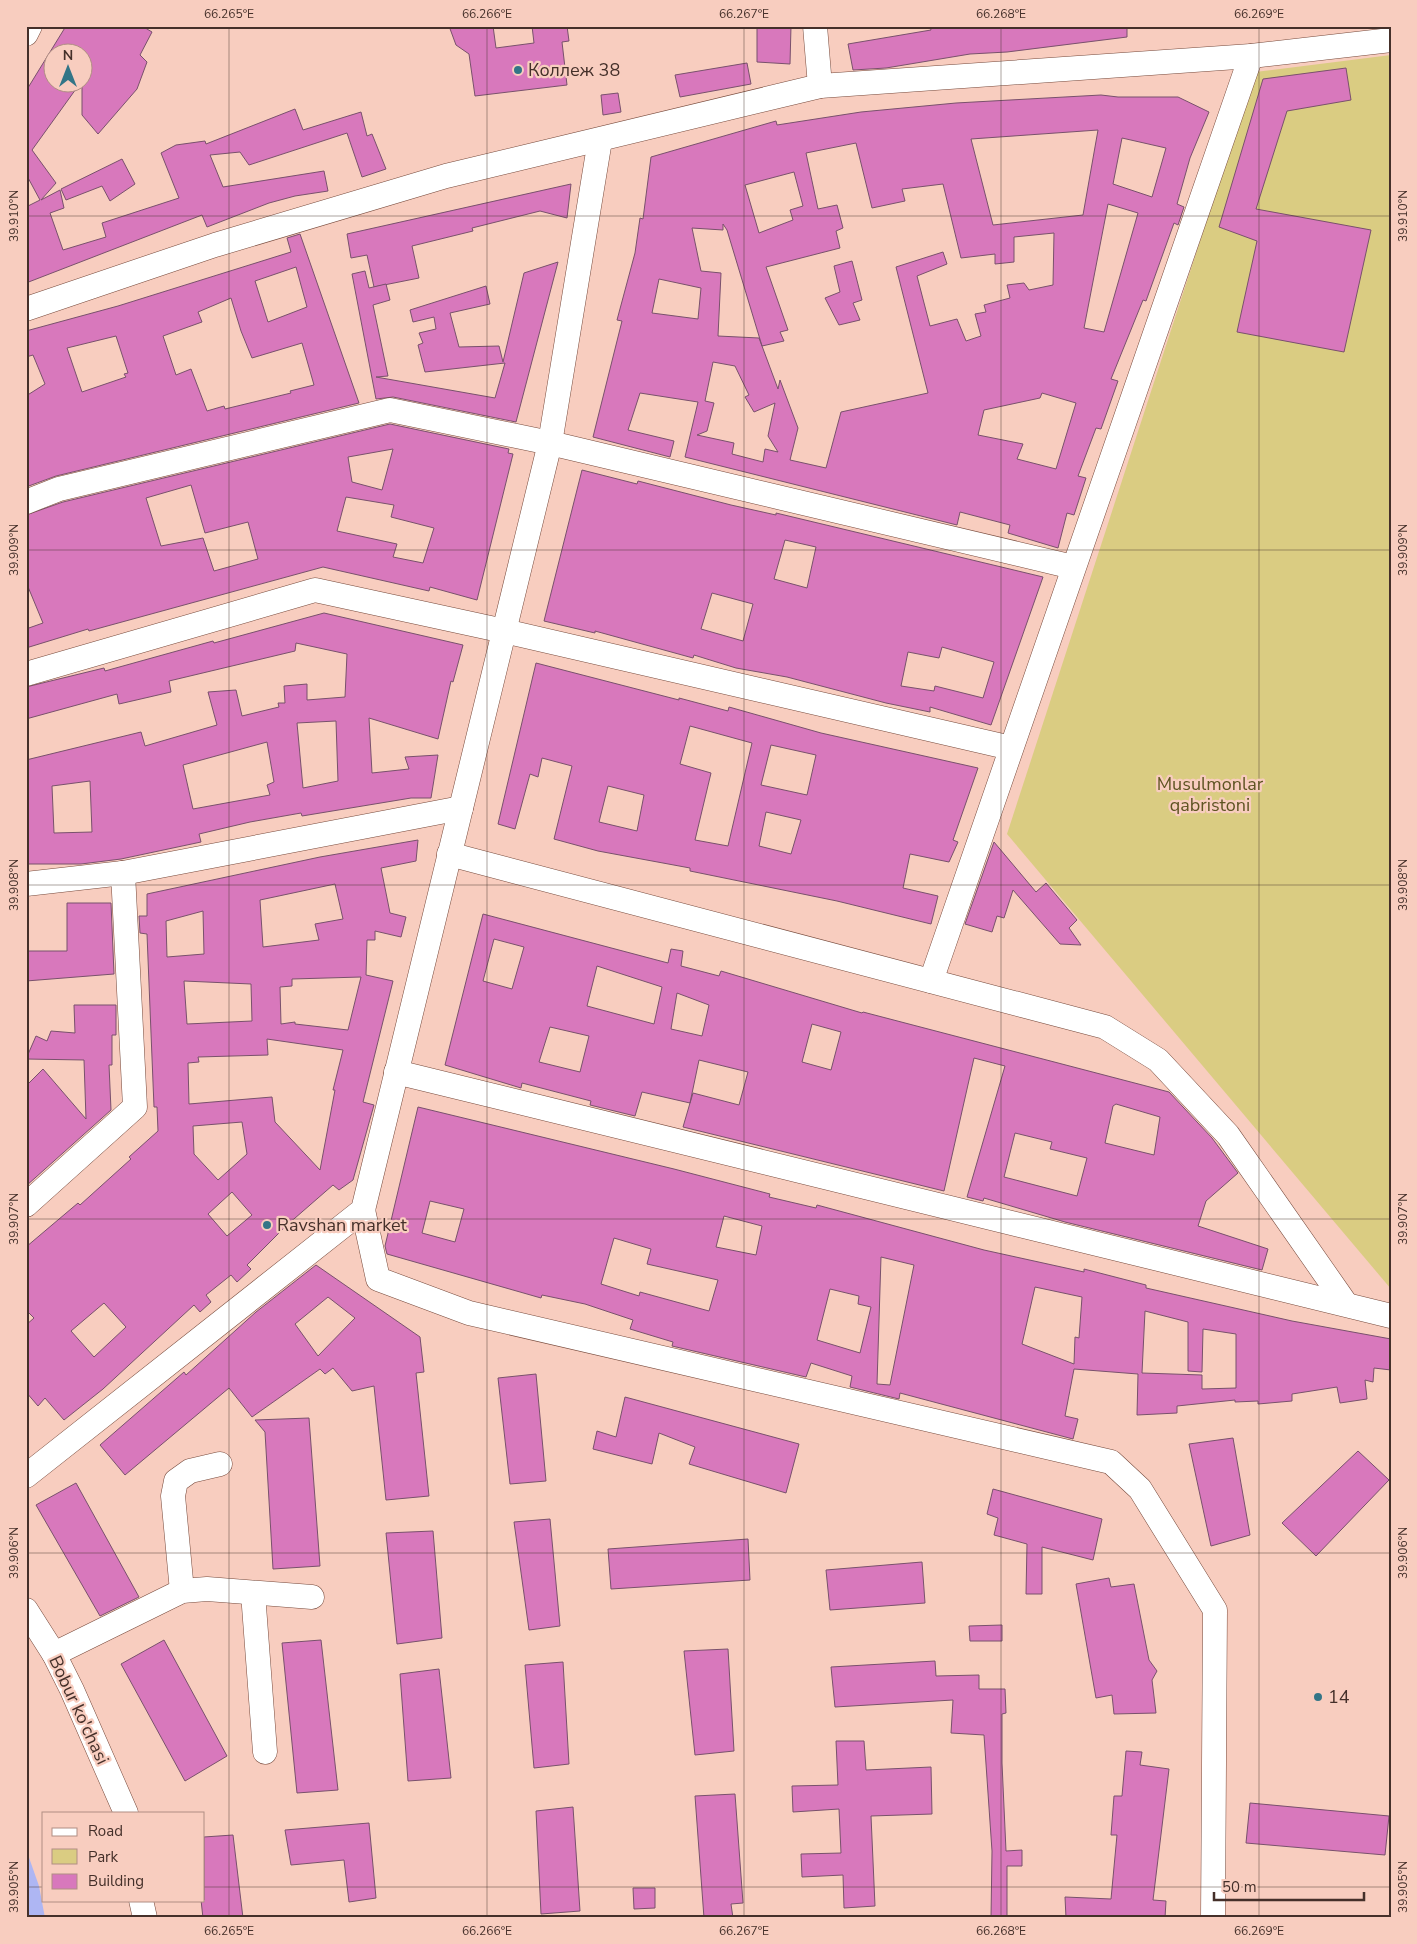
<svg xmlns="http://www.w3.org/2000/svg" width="1417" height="1944" viewBox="0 0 1417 1944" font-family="'Nunito Sans',sans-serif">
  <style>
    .green { fill: #dacc82 }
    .water { fill: #aeb6f3 }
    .building { fill: #d878bc; stroke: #79516c; fill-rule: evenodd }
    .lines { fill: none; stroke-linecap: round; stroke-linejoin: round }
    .minor-casing { stroke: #774a3c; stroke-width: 25 }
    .minor { stroke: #fff; stroke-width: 24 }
    .ticks { fill: none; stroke: #45302a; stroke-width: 1; stroke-opacity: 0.45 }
    .poi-dot { fill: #337587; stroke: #f8cdbf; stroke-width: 2 }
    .labels { text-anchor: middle; stroke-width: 4.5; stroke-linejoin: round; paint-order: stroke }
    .poi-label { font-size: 18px; fill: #45302a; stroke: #f8cdbf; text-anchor: start }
    .park-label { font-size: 18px; fill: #5e5422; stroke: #f8cdbf }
    .street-label { font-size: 18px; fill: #45302a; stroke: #f8cdbf }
    .neatline { fill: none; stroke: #45302a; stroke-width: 2 }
    .ticks-label { font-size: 12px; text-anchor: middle; fill: #45302a }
  </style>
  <rect width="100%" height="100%" fill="#f8cdbf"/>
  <polygon class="green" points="1391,55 1391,1289 1007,834 1255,72"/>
  <polygon class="water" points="26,1849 39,1886 45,1918 26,1918"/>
  <g class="building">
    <polygon points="66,26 142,26 152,32 140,55 147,62 137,89 98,134 82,115 82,52 52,52 52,82 81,82 32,150 56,183 41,200 60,190 64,208 50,213 63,250 106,237 102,223 179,198 161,153 176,145 205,141 206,144 295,109 303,130 361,112 367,136 372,134 386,169 362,177 347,133 249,165 240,152 210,155 223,187 324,171 328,191 295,196 269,203 207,227 202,215 26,283 26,207 40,200 26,174 26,91"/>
    <polygon points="449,26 493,26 496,48 534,43 532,26 567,26 569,41 562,42 567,85 475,96 469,54 456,45"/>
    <polygon points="757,26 791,26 790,64 757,62"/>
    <polygon points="930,26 1127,26 1127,37 1007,52 970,54 886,68 853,70 848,44 931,30"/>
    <polygon points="747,63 751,84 680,97 675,75"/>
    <polygon points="1346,68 1351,100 1287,111 1256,209 1371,230 1344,352 1237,332 1257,241 1219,227 1263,79"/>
    <polygon points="618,93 621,112 603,115 601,95"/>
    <path d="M1101,95L1118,97H1178L1209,112L1190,158L1177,204L1184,207L1178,225L1174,223L1146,301L1143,300L1111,379L1118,381L1101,429L1096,428L1078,476L1086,478L1074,515L1067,513L1058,548L1008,533L1010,525L960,512L957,525L685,457L698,402L640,393L628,430L674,441L670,457L593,437L622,321L617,320L635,253L640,218L643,219L651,157L776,121L777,125L861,112L956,103ZM1098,130L1083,215L993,225L971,139ZM1122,138L1166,148L1152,197L1113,184ZM856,143L872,208L905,201L902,189L943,184L961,258L995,254V264L1014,262V237L1054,233L1053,285L1029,290L1024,283L1007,285L1010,298L984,305L986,312L975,314L981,336L966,341L957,319L930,326L917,276L947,264L943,252L896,267L928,393L841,412L826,468L790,460L798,428L780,380L778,389L762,346L784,341L780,332L788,330L766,267L840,248L836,231L843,228L837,205L818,209L806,153ZM794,172L803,206L790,210L793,220L759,233L745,185ZM1108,204L1138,213L1104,332L1084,328ZM723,224L727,230L762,346L759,338L718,336L721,273L701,271L692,228L723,230ZM659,279L701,288L698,319L652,313ZM713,362L735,366L749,395L745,397L754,412L775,403L768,436L778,452L765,449L763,462L732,454L734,443L697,435L707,431L714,403L705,401ZM1042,393L1076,403L1056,469L1017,459L1023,444L978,435L984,410L1040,398Z"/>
    <polygon points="122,159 135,184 110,201 102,186 66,200 61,189"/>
    <polygon points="571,184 567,218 540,211 472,228 473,231 412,246 419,278 374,287 367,255 351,258 347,234"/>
    <path d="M300,234L359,403L56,476L26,487V396L45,384L33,355L26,357V331L118,306L291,252L287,238ZM296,267L307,307L268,322L255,281ZM231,298L241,331L252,358L302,343L314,385L290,391L291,393L225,409L224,406L207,411L191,369L176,375L163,336L202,322L198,312ZM116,336L128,373L124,374L126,377L82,392L67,348Z"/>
    <polygon points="852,261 862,300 853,303 860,320 839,325 825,298 840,292 834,266"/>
    <polygon points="558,262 516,422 393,397 376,399 352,274 365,271 369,288 386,284 390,300 373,305 388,376 376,377 495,398 505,363 425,372 418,345 423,343 419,333 436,329 434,317 413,322 410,310 486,286 490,304 450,313 459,347 499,346 503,362 524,273"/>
    <path d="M390,424L509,449L508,453L513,454L477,600L430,587L429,591L323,567L89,631L88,629L26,648V629L43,623L26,582V515L63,502ZM393,449L382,490L352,482L348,457ZM191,485L205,533L248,522L258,559L214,571L203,538L161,546L146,498ZM346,497L394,505L391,517L434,528L423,563L393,557L397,544L337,531Z"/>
    <path d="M582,470L637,484L638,481L731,505L776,515V513L1043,577L991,725L930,707V712L886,703L787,677L736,668L694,655L693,658L595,631V633L544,621ZM785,540L816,547L807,588L774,579ZM712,593L753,604L743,641L701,629ZM942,647L994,662L983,698L935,686L934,691L901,686L908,652L939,658Z"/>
    <path d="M324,613L463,645L453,682L451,681L438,739L369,718L372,773L409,769L405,757L438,755L431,798H411L302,816L301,813L250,822L199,834L201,842L121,859L81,864H26V760L141,732L145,746L217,725L208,692L236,690L242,716L279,707L278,703H285L284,686L307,684V700L345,697L347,654L296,643L295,651L169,681L171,692L119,704L117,694L26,719V687L104,668L105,671L213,641L214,643ZM336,721L338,781L303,788L297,723ZM267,742L274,782L267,785L270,795L193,809L183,765ZM90,781L92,832L54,833L52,786Z"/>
    <path d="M536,663L679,700V698L728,711L729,707L821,733L978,768L953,840L958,842L949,862L910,854L903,888L938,896L931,924L837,901L690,871V868L598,851L554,839L572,766L542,758L538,777L530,774L515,829L498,824ZM690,726L752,743L728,846L695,840L711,773L680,764ZM771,745L816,755L807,795L761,785ZM608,786L644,795L637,831L599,822ZM766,812L801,820L791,854L759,846Z"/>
    <path d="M418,840L416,861L381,868L390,913L406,917L401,937L375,931V940H367L366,975L393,981L363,1102L374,1105L353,1180L339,1190L333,1185L287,1225L247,1265L251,1269L237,1282L231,1275L206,1295L211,1302L200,1312L194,1305L103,1389L64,1420L45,1398L38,1406L26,1392V1325L34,1318L26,1310V1247L78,1203L80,1205L131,1159L129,1157L158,1131L157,1107H154L147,934L140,933L139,916H147V894L320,857ZM335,884L343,919L315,924L319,940L263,947L260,900ZM203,911L204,954L167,957L166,921ZM361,977L348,1030L295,1024V1022L281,1024L280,987L292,986V979ZM184,981L251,984L252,1021L187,1024ZM267,1039L343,1050L333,1090H335L320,1170L275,1122L272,1097L189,1104L188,1063L199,1062L198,1057L268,1055ZM242,1122L247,1154L218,1180L194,1154L193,1126ZM232,1192L252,1215L227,1236L208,1214ZM104,1303L126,1327L94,1357L71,1331Z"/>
    <polygon points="994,842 1036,892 1046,883 1077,920 1069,928 1081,945 1060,944 1013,890 1004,918 997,916 992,932 965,924"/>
    <polygon points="67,903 111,903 114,974 26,981 26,951 67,951"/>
    <path d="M483,914L668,963L671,949L683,951L681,966L719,976L721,971L862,1013L863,1012L1169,1092L1212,1138L1238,1173L1206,1201L1198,1226L1268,1249L1262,1270L1065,1222L984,1198L983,1201L967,1197L1005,1066L974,1058L944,1191L683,1127L690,1103L642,1092L635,1116L590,1105L591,1101L522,1083L521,1088L445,1065ZM494,939L524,947L512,989L483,981ZM597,966L662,987L654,1024L587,1006ZM677,993L709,1005L702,1036L671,1029ZM812,1024L841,1032L831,1070L802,1062ZM550,1027L589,1036L580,1072L539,1062ZM699,1060L748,1072L739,1105L693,1093L690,1103ZM1116,1104L1160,1117L1154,1155L1105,1143L1113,1106ZM1015,1133L1052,1142L1050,1149L1087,1158L1077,1196L1004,1177Z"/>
    <polygon points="74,1005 116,1005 116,1035 112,1035 112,1065 109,1065 111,1110 26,1186 26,1086 43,1069 86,1119 84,1060 26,1059 36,1036 47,1041 51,1031 75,1033"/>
    <path d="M418,1107L674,1169L770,1194L769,1197L816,1208L817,1205L984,1250L1084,1272V1269L1146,1285V1288L1292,1321L1391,1339V1370L1374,1368L1373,1382L1365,1380L1367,1399L1340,1403L1337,1387L1292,1394V1401L1258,1404V1401L1235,1402V1400L1177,1406V1413L1137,1415L1138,1374L1074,1369L1065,1416L1078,1419L1073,1439L900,1393L899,1399L850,1387L852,1376L811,1363L806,1377L672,1346L673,1342L630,1329L633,1320L585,1304L542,1295L541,1298L387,1254L385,1246ZM430,1201L464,1209L455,1242L422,1233ZM724,1216L762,1226L756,1255L716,1247ZM614,1238L651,1249L647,1264L718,1280L709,1311L640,1292L639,1296L601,1284ZM881,1257L914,1265L890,1385L877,1384ZM1035,1287L1082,1297L1079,1338L1075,1337L1074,1364L1022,1344ZM830,1289L859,1296L858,1304L871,1307L860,1353L817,1340ZM1145,1311L1188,1322V1371L1202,1372L1203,1329L1236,1334V1388L1202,1389V1375L1142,1373Z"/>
    <path d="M316,1265L420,1337L424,1372L416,1373L429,1496L386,1500L374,1386L352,1391L333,1368L325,1374L320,1369L252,1417L229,1388L125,1475L100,1445L184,1372L186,1375L256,1312ZM328,1297L355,1318L318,1356L295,1324Z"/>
    <polygon points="536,1374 546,1481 510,1484 498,1378"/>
    <polygon points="625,1397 799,1444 786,1493 689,1464 695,1447 659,1433 652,1464 593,1449 597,1431 616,1437"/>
    <polygon points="309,1418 320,1566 273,1569 265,1432 255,1420"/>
    <polygon points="1233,1438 1250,1535 1211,1546 1189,1444"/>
    <polygon points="1358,1451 1389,1480 1316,1556 1282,1523"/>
    <polygon points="76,1483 139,1597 100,1616 36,1505"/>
    <polygon points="993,1489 1102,1519 1093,1560 1042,1547 1042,1594 1026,1594 1027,1544 994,1535 998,1518 987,1514"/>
    <polygon points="550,1519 560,1626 529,1630 514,1522"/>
    <polygon points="433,1531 442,1638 397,1644 386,1533"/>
    <polygon points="748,1539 750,1580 611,1589 608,1549"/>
    <polygon points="922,1562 925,1603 830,1610 826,1570"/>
    <polygon points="1109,1578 1111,1587 1134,1584 1149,1660 1157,1671 1152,1680 1156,1713 1114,1714 1112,1695 1096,1698 1076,1584"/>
    <polygon points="1002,1625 1002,1641 970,1641 969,1626"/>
    <polygon points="164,1640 227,1756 185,1781 121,1664"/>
    <polygon points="321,1640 338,1790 297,1793 282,1643"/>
    <polygon points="728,1649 734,1751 695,1755 684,1651"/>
    <polygon points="935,1661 936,1676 979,1675 979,1689 1005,1689 1006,1713 1002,1714 1002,1763 1006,1851 1022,1850 1022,1866 1007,1866 1007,1918 991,1918 992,1851 984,1735 951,1733 953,1700 835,1707 831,1667"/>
    <polygon points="563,1662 569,1764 534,1768 525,1665"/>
    <polygon points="439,1669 451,1778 408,1781 400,1674"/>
    <polygon points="836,1741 864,1741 866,1770 931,1767 932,1814 871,1816 875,1906 844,1908 843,1875 802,1877 801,1854 841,1853 839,1809 793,1812 792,1786 838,1785"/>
    <polygon points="1126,1751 1142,1752 1140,1765 1169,1769 1153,1900 1166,1901 1165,1918 1066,1918 1065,1897 1111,1899 1117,1835 1111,1835 1114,1796 1122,1796"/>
    <polygon points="735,1794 743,1903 731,1904 733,1918 704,1918 695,1796"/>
    <polygon points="1250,1803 1389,1816 1385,1855 1246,1843"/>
    <polygon points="573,1807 580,1911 541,1914 536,1811"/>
    <polygon points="369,1823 376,1898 349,1902 344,1860 291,1865 285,1830"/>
    <polygon points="233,1835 243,1918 203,1918 201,1900 204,1900 204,1837"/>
    <polygon points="633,1888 655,1888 655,1908 634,1909"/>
  </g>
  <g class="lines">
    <g class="minor-casing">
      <g id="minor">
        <polyline points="815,26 820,86"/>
        <polyline points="26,34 30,26"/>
        <polyline points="26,309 215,245 446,176 820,86 1251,56 1391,40"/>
        <polyline points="26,502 59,489 390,410 550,443 1073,567"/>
        <polyline points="26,674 315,590 504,631 1011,748"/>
        <polyline points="449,854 1105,1027 1158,1060 1228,1135 1346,1304"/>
        <polyline points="26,884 123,873 461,808"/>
        <polyline points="931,981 1251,56"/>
        <polyline points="396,1072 1391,1316"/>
        <polyline points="26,1205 135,1107 123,873"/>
        <polyline points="363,1210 378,1279 469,1313 1111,1462 1140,1489 1215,1610 1213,1918"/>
        <polyline points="26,1476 363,1210 550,443 600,140"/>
        <polyline points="182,1591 173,1496 176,1481 190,1471 220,1464"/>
        <polyline points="253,1593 265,1752"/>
        <polyline points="26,1610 54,1654 72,1690 126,1813"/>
        <polyline points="54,1654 182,1591 207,1589 312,1597"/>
        <polyline points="141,1900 145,1918"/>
      </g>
    </g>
    <use href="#minor" class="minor"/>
  </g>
  <path class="ticks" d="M229,26V1918M487,26V1918M744,26V1918M1001,26V1918M1259,26V1918M26,216H1391M26,550H1391M26,885H1391M26,1219H1391M26,1553H1391M26,1887H44M204,1887H1391"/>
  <g class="poi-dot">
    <circle cx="518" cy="70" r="5"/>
    <circle cx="267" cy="1225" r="5"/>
    <circle cx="1318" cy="1697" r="5"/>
  </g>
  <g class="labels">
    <g class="poi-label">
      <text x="528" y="76">Коллеж 38</text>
      <text x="277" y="1231">Ravshan market</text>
      <text x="1328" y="1703">14</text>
    </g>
    <g class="park-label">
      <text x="1210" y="790">Musulmonlar<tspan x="1210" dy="21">qabristoni</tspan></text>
    </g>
    <g class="street-label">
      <text transform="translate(79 1710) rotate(65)" y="6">Bobur ko'chasi</text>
    </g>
  </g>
  <rect width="1417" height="1944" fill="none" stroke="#f8cdbf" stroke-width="55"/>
  <rect x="42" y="1812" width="162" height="90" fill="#f8cdbf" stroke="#b08e83"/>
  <rect x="52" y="1828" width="25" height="8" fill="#ffffff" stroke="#b08e83"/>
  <text x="88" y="1836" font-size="15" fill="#45302a">Road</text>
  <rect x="52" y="1849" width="25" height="15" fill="#dacc82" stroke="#b08e83"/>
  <text x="88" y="1862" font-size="15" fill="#45302a">Park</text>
  <rect x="52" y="1874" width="25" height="15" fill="#d878bc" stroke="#b08e83"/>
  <text x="88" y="1886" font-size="15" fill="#45302a">Building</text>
  <g transform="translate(68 68)"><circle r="24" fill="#f8cdbf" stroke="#b08e83"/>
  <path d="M0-4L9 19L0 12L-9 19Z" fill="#337587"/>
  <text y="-8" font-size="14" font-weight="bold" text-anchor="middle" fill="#45302a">N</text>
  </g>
  <path d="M1214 1892v8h150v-8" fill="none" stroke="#45302a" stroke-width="2.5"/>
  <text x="1222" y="1892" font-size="15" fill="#45302a" stroke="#f8cdbf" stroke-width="4" paint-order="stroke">50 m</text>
  <rect x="28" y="28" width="1362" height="1888" class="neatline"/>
  <g class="ticks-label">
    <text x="229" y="18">66.265°E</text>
    <text x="487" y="18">66.266°E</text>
    <text x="744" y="18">66.267°E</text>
    <text x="1001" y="18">66.268°E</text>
    <text x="1259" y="18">66.269°E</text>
    <text transform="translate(14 216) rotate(-90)" y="4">39.910°N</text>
    <text transform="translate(1403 216) rotate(-90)" y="4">39.910°N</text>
    <text transform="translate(14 550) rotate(-90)" y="4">39.909°N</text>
    <text transform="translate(1403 550) rotate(-90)" y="4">39.909°N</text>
    <text transform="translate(14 885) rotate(-90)" y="4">39.908°N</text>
    <text transform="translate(1403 885) rotate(-90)" y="4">39.908°N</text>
    <text transform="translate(14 1219) rotate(-90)" y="4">39.907°N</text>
    <text transform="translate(1403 1219) rotate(-90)" y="4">39.907°N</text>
    <text transform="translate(14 1553) rotate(-90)" y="4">39.906°N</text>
    <text transform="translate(1403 1553) rotate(-90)" y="4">39.906°N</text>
    <text transform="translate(14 1887) rotate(-90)" y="4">39.905°N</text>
    <text transform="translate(1403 1887) rotate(-90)" y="4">39.905°N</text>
    <text x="229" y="1935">66.265°E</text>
    <text x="487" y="1935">66.266°E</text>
    <text x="744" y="1935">66.267°E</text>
    <text x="1001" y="1935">66.268°E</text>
    <text x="1259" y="1935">66.269°E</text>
  </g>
</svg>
